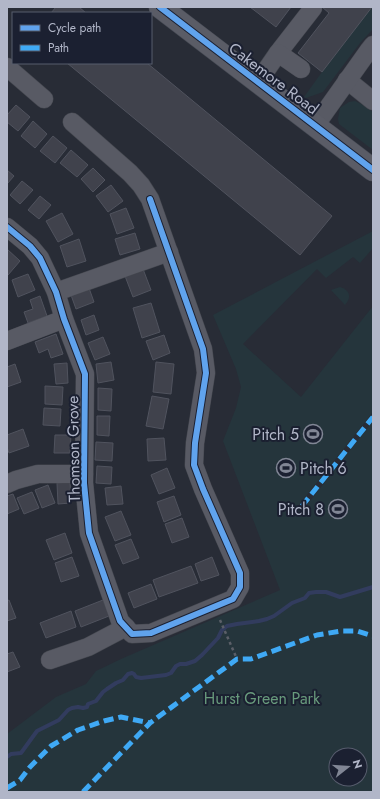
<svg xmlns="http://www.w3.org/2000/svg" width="380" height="799" viewBox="0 0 380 799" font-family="Jost,sans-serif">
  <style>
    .green { fill: #25353c; fill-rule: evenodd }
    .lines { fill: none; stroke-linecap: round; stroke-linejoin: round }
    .stream { stroke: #323c5e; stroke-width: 4 }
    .building { fill: #40424c; stroke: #50535e }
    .minor-casing { stroke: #44474f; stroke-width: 19 }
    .major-casing { stroke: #454953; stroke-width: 23 }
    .path { stroke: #5b5f68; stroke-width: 2.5; stroke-dasharray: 3 3; stroke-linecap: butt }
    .minor { stroke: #585a64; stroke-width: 18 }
    .major { stroke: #5a5c66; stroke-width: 22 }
    .quiet { stroke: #3fa9f5; stroke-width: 5; stroke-dasharray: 10 5; stroke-linecap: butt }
    .cycleway-casing { stroke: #1b2031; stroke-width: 8 }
    .cycleway { stroke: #60a3ed; stroke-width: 6 }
    .labels { text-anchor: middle; stroke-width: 4; stroke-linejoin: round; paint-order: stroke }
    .street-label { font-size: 16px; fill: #b1b6c8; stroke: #1b2031 }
    .poi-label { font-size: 16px; fill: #b1b6c8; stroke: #1b2031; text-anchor: end }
    .park-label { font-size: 16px; fill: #689a7c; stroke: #1b2031 }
  </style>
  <rect width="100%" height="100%" fill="#282c36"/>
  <g class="green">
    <polygon points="372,7 373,7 373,29 360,43 323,92 306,98 304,97 322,72"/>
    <polygon points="355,101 363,105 373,112 373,150 339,124 338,119 340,108 349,102"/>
    <path d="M373,231V248L360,263L353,257L326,278L317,269L243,344L301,397L373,306V412L298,506L303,510L373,421V792H7V734L56,697L86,684L96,671L121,659L280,590L223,441L236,408L241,387L236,369L213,315ZM336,755H360V779H336Z"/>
    <path d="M340,287C350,290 352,297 345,305L331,290Z"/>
  </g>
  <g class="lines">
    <polyline class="stream" points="7,757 11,754 21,753 37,731 59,720 68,710 72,708 78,707 83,708 87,707 88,704 96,701 103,692 107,689 116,683 123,680 128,674 132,673 134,674 136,677 141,678 166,675 171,673 176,666 180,664 186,664 195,661 202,655 218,638 222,630 227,626 237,624 259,621 267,619 274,616 292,603 305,598 309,593 316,592 326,592 340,597 373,587"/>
  </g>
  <g class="building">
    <polygon points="56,7 79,7 86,13 51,13"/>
    <polygon points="250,7 291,7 276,27"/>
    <polygon points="322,7 372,7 322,72 298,53 329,13"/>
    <polygon points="67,63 147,63 332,216 300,255"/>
    <polygon points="16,105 30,117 18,131 7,122 7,115"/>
    <polygon points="33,121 47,134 35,148 21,136"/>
    <polygon points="53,136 67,148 55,163 40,151"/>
    <polygon points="71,150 88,165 77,177 60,163"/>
    <polygon points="93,168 105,180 93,192 81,179"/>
    <polygon points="7,170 14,176 7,184"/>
    <polygon points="22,181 33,190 20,204 10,195"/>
    <polygon points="111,185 123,201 108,212 96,196"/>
    <polygon points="40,196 51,205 39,219 28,210"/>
    <polygon points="126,208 134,228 117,234 110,214"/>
    <polygon points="62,213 73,234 58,242 46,221"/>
    <polygon points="135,233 140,249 120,255 115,239"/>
    <polygon points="79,239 86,261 67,267 60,246"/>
    <polygon points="7,249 20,261 8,275 7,274"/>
    <polygon points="143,269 151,290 133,297 125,276"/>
    <polygon points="28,274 35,290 18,297 12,280"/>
    <polygon points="89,288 94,302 76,309 71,295"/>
    <polygon points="40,296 47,316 28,323 24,312 33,309 30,300"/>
    <polygon points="151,303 160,332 142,338 133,308"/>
    <polygon points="94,315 99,330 86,335 81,320"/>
    <polygon points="56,334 63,354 51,358 48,349 39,353 35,342"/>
    <polygon points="164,335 170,353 153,360 146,341"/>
    <polygon points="103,337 110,354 95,360 88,343"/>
    <polygon points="111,362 114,380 98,383 96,364"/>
    <polygon points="156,362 174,364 171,394 153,392"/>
    <polygon points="67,363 68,383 56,384 54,364"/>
    <polygon points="15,364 21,382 7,387 7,367"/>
    <polygon points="45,386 63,387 62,405 45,404"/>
    <polygon points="98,388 112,389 111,411 98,410"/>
    <polygon points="152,396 169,399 163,429 146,426"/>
    <polygon points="44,408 61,409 60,426 43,425"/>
    <polygon points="97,416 110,416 109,436 97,435"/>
    <polygon points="23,429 29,446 9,453 7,447 7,435"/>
    <polygon points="55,435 71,435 70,453 54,453"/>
    <polygon points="164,438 166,460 148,461 147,439"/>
    <polygon points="96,442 113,443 112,461 95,460"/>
    <polygon points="97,466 112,467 111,484 96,483"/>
    <polygon points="167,468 175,488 159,494 151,475"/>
    <polygon points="70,482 71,503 58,504 57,483"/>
    <polygon points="48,485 55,503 42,508 35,490"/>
    <polygon points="121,486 123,504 107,505 105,488"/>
    <polygon points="32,492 39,508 24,514 17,498"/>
    <polygon points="13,494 19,509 7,514 7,496"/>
    <polygon points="174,496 181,515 164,522 157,502"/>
    <polygon points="121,511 131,535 115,541 105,517"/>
    <polygon points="182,518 189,537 172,543 165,524"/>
    <polygon points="65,533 72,553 54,560 46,540"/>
    <polygon points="131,539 139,558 123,564 115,545"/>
    <polygon points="72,557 79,576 61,582 55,563"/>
    <polygon points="212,557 219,575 201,581 195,564"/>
    <polygon points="191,566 198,583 159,597 153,580"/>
    <polygon points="151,584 157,599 134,608 128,593"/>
    <polygon points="9,600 16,618 7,621 7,601"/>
    <polygon points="103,600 109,616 81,627 75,611"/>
    <polygon points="71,611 76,627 46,638 40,623"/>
    <polygon points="13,652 20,667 7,672 7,654"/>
  </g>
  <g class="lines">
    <g class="minor-casing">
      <g id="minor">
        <polyline points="278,53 313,8 312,7"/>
        <polyline points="7,67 44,99"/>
        <polyline points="347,80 373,101"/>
        <polyline points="258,82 278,53 301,69"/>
        <polyline points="315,126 369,50 373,45"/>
        <polyline points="7,227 30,246 40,258 56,292 64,319 85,374 84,483 89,533 120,621 132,634 151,633 233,599 240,587 240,573 203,489 194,465 195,443 206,373 203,349 150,199 141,185 130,173 72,122"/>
        <polyline points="56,292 169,252"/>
        <polyline points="7,341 64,319"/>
        <polyline points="7,484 16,480 38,474 84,474"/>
        <polyline points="50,660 88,647 126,627"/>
      </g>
    </g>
    <g class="major-casing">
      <polyline id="major" points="160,7 373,170"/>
    </g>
    <polyline class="path" points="220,620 237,659"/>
    <use href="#minor" class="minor"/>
    <use href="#major" class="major"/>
    <g class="quiet">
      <polyline points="302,506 373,417"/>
      <polyline points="7,788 20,780 30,767 51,746 78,730 104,721 121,717 150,723"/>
      <polyline points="83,792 150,723 237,659 251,659 317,635 341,631 357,631 373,636"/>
    </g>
    <g class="cycleway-casing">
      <g id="cycleway">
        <polyline points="160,7 373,170"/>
        <polyline points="7,227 30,246 40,258 56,292 64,319 85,374 84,483 89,533 120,621 132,634 151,633 233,599 240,587 240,573 203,489 194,465 195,443 206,373 203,349 150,199"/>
      </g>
    </g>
    <use href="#cycleway" class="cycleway"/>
  </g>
  <defs>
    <g id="stadium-ring" transform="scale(1)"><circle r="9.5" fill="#1b2031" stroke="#818695" stroke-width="1.5"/><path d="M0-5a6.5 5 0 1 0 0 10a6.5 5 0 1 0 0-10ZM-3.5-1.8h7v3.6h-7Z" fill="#818695"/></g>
  </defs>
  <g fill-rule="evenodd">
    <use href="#stadium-ring" x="313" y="434"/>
    <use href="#stadium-ring" x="286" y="468"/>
    <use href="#stadium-ring" x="338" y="509"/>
  </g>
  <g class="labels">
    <g class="street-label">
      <text transform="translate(274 78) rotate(37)" y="6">Cakemore Road</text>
      <text transform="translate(73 449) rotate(-91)" y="6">Thomson Grove</text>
    </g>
    <g class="poi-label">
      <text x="299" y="440">Pitch 5</text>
      <text x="300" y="474" text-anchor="start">Pitch 6</text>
      <text x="324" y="515">Pitch 8</text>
    </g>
    <g class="park-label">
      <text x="262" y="704">Hurst Green Park</text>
    </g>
  </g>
  <rect width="380" height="799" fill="none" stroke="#b1b6c8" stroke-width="16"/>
  <rect x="12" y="12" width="140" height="52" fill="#1b2031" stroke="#575c6d"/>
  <rect x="20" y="25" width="20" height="6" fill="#60a3ed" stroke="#575c6d"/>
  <text x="48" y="32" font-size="12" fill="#b1b6c8">Cycle path</text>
  <rect x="20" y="45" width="20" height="6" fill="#3fa9f5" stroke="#575c6d"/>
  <text x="48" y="52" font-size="12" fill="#b1b6c8">Path</text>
  <g transform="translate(348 767) rotate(73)"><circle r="19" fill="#1b2031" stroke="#575c6d"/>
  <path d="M0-3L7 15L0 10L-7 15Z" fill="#818695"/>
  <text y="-6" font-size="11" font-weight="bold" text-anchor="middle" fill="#b1b6c8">N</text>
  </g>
</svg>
